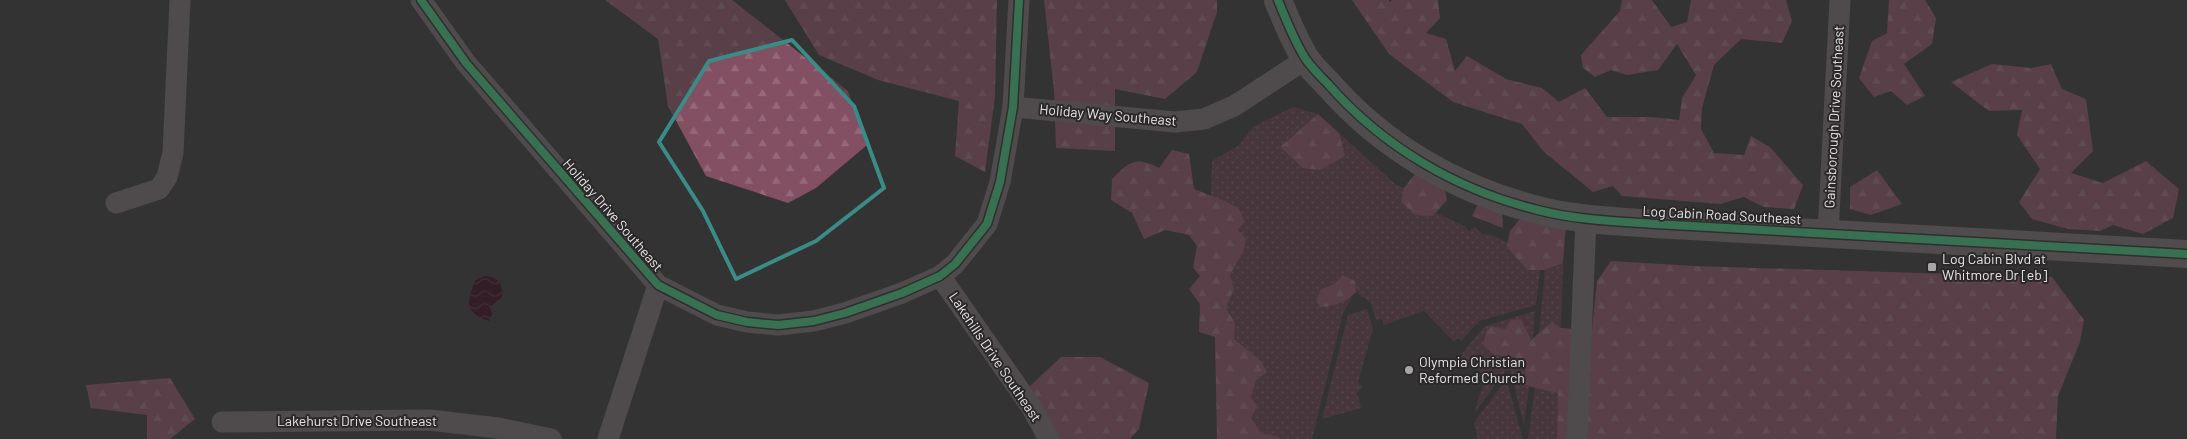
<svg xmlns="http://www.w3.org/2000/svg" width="2187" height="439" viewBox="0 0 2187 439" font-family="Barlow,sans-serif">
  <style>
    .grass { fill: url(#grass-dots) }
    .forest { fill: url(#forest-firs) }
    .water { fill: url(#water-waves) }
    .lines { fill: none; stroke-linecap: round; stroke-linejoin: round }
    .street { stroke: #706769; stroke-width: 21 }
    .secondary { stroke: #72696c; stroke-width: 28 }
    .cycleway-casing { stroke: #2b2829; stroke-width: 11 }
    .cycleway { stroke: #3abd76; stroke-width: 8 }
    .marked { fill: none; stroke: #3a8c86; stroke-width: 4; stroke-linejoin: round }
    .poi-dot { fill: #a7a5a6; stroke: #2b2829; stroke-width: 2 }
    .labels { text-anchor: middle; stroke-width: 4; stroke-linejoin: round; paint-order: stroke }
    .street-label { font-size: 14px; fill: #e5e3e4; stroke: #2b2829 }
    .poi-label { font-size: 14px; fill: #e5e3e4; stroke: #2b2829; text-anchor: start }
  </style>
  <defs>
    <pattern id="grass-dots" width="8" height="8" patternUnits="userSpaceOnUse" patternTransform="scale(1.25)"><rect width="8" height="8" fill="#5e3d49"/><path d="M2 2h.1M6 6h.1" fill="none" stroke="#755963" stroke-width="1.8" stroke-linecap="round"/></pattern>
    <pattern id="forest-firs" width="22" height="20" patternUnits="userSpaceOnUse" patternTransform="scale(1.25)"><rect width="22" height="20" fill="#834f63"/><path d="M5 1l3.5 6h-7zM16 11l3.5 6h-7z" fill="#946879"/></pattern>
    <pattern id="water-waves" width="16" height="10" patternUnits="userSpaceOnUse" patternTransform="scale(1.25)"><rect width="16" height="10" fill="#32051b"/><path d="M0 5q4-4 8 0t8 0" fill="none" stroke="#50293c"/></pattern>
  </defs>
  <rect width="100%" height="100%" fill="#343333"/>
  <g class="grass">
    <path d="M1293,107L1318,114L1280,147L1345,157L1339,133L1395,184L1404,188L1401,202L1433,216L1436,213L1465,226L1469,231L1475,227L1482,234L1491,235L1508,243L1507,247L1527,270H1540L1536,305L1479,321L1461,341L1458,338L1454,342L1424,311L1384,325L1382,319L1376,320L1371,303L1356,292L1355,281L1341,275L1334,284L1321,289L1330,307L1352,297L1343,313L1312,439H1280L1279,437L1261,433C1258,428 1252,422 1251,416C1248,399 1257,377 1260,360L1233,339L1235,323L1226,308L1234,289L1230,275L1243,252L1238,230L1211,195L1212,161L1238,146L1253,127Z"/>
    <polygon points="1563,263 1561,328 1545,329 1539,334 1545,270"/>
    <polygon points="1367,309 1373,329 1358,382 1362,387 1357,393 1361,408 1322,419 1348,315"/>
    <path d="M1535,311L1533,338L1494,355L1518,358L1525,370L1524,385L1529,386L1524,425L1510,370L1505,372L1475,412C1480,385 1496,375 1461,358L1463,352L1485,326Z"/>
    <polygon points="1506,379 1523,439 1478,439 1474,423"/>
    <polygon points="1535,387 1558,393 1557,439 1528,439"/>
  </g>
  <g class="forest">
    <polygon points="605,0 732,0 848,91 867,145 816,188 788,203 706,176 668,106 658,39"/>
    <polygon points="785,0 997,0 995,97 985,172 955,156 959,101 878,80 819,55"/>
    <polygon points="1044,0 1217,0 1217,12 1197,72 1165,99 1115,89 1115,151 1056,148 1054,91"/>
    <polygon points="1352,0 1389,0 1389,2 1392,0 1438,0 1440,18 1426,33 1446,39 1455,71 1467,56 1506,79 1542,88 1559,102 1585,88 1607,117 1652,117 1679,120 1682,98 1696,75 1677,44 1658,70 1627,75 1611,70 1595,77 1583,68 1581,55 1620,11 1622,0 1652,0 1671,27 1687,22 1691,0 1786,0 1792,21 1782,43 1741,39 1714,65 1702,108 1701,129 1714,153 1744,155 1751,136 1770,147 1803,185 1794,209 1764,207 1744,197 1720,204 1622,196 1613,186 1593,192 1543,151 1522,124 1453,102 1389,54"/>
    <polygon points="1889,0 1925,0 1936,18 1932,44 1904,64 1925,96 1907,105 1891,91 1874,97 1859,78 1872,41 1887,33"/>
    <polygon points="1992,64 2031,68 2051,64 2062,89 2086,99 2093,151 2071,173 2103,183 2146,161 2179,189 2173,218 2143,234 2113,225 2100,231 2068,229 2032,219 2019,202 2040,169 2017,135 2022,110 1989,111 1951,82"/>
    <polygon points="1318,114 1339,133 1345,156 1320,170 1303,168 1280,147"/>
    <path d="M1172,150L1189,154L1194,189L1225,201L1239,209L1245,222L1238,230L1246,239L1243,252L1230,275L1234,289L1226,308L1235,323L1234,339L1260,360L1267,372L1256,380L1251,397L1257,406L1251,418L1261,433L1279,437L1280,439H1217L1215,337L1199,332L1200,304L1189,289L1200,276L1193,268L1197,246L1189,235L1165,230L1144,239L1132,213L1111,200L1112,179C1130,161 1135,156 1159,168Z"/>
    <polygon points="1422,165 1442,176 1447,200 1433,216 1416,215 1401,202 1404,188"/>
    <polygon points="1877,170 1902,204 1871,215 1850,209 1850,187"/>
    <polygon points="1490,199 1502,212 1503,228 1472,216 1477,206"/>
    <polygon points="1525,213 1566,224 1563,263 1545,270 1527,270 1507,247 1510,231"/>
    <polygon points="1611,261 1694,266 2052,277 2084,320 2080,342 2058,396 2056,439 1557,439 1558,393 1524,385 1525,370 1518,358 1494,355 1483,345 1486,332 1491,326 1505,329 1511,320 1521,319 1531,340 1552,322 1561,328 1592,330 1597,281"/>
    <path d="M1342,275L1355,281L1356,292C1347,302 1333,307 1320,307L1316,301L1321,289L1334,284Z"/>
    <polygon points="1061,357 1100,357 1149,383 1139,429 1130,439 1059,439 1030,386"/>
    <polygon points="170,378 195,419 170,439 147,439 147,415 91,408 86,385"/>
  </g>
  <path class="water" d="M484,276C498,277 503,283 502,297L490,307L492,314L489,321C465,313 466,303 475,281Z"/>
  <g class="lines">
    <g class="street">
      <polyline points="421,0 466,63 658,285 717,315 747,322 778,325 814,321 845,313 902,293 940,276 955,264 987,224 1000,182 1013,107 1019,0"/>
      <polyline points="1013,107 1175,122 1204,119 1234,106 1306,59"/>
      <polyline points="116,203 159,189 167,177 173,153 180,0"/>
      <polyline points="1828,234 1840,0"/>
      <polyline points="940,276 1032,408 1049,439"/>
      <polyline points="222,422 429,420 498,428 551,439"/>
      <polyline points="608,439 658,285"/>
      <polyline points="1577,439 1586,219"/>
    </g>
    <path class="secondary" d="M1278,0C1286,20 1294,40 1305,58C1311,67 1320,76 1328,84C1383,147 1457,190 1538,210C1576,220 1616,221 1655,224L2187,254"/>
    <g class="cycleway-casing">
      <g id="cycleway">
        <polyline points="421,0 466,63 658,285 717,315 747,322 778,325 814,321 845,313 902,293 940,276 955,264 987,224 1000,182 1013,107 1019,0"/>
        <path d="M1278,0C1286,20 1294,40 1305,58C1311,67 1320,76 1328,84C1383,147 1457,190 1538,210C1576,220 1616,221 1655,224L2187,254"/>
      </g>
    </g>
    <use href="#cycleway" class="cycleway"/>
  </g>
  <path d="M0 0H2187V439H0ZM792,40L854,106L884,188L816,241L736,279L703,211L659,142L709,61Z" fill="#343333" fill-opacity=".55" fill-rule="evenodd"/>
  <path class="marked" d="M792,40L854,106L884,188L816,241L736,279L703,211L659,142L709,61Z"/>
  <g class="poi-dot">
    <rect x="1927" y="262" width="10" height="10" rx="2.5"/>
    <circle cx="1409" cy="370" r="5"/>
  </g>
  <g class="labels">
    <g class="street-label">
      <text transform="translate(1108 115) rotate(5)" y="5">Holiday Way Southeast</text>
      <text transform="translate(1834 117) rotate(-87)" y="5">Gainsborough Drive Southeast</text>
      <text transform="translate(613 215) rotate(49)" y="5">Holiday Drive Southeast</text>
      <text transform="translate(1722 215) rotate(3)" y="5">Log Cabin Road Southeast</text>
      <text transform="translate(995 357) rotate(56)" y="5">Lakehills Drive Southeast</text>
      <text x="357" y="426">Lakehurst Drive Southeast</text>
    </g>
    <g class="poi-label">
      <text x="1942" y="264">Log Cabin Blvd at<tspan x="1942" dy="16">Whitmore Dr [eb]</tspan></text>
      <text x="1419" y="367">Olympia Christian<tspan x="1419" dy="16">Reformed Church</tspan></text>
    </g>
  </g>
</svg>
